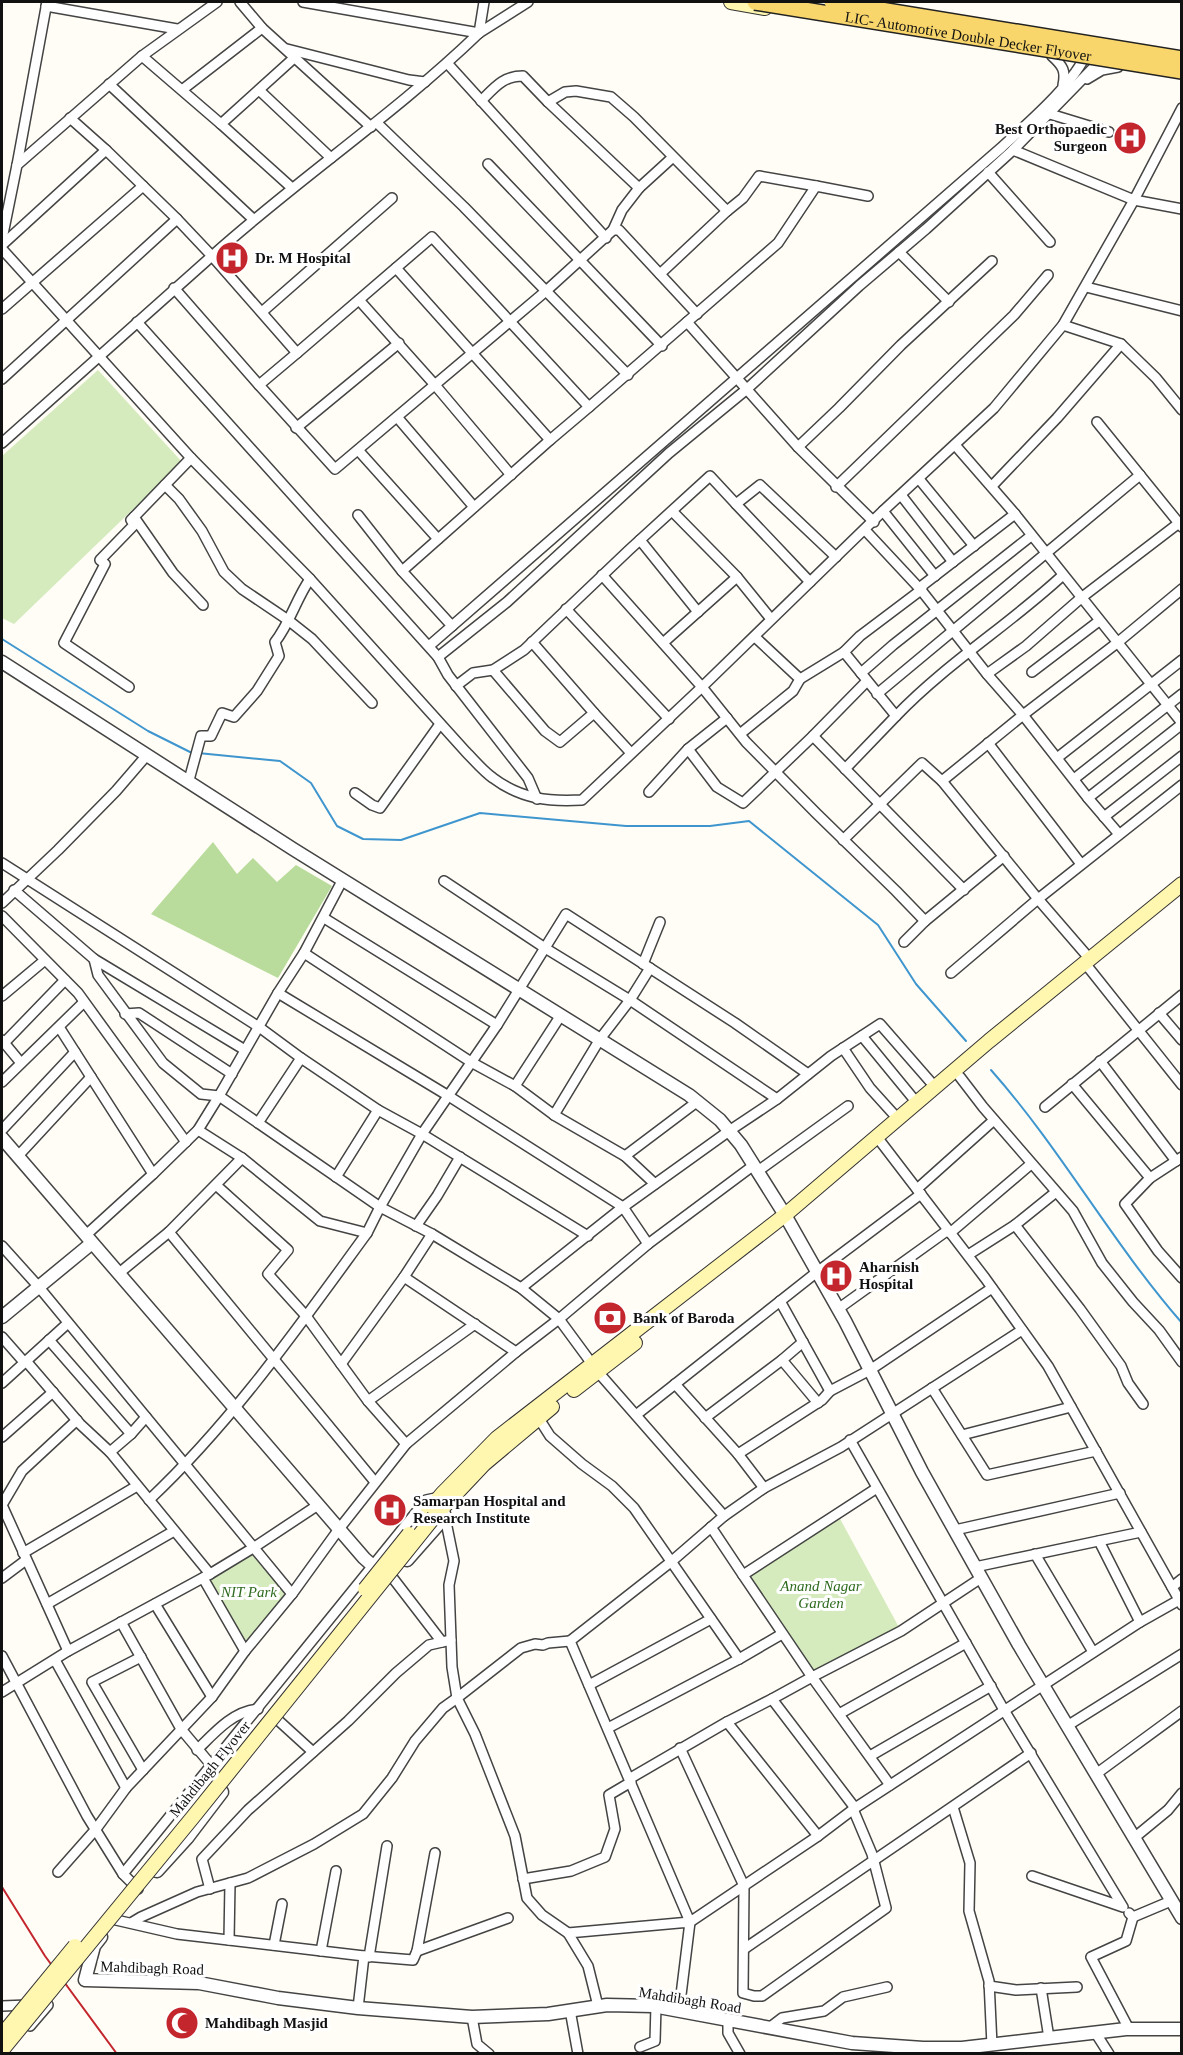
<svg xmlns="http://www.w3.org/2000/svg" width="1183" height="2055" viewBox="0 0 1183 2055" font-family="Georgia,serif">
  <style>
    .green { fill: #d5ebbd }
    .forest { fill: #b9dc9c }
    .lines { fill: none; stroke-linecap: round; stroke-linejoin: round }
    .stream { stroke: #3f96cf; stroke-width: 2 }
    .minor-casing { stroke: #444; stroke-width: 12 }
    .tertiary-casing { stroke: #444; stroke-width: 15 }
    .secondary-casing { stroke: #333; stroke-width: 16 }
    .minor { stroke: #fff; stroke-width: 9 }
    .tertiary { stroke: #fff; stroke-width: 12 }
    .secondary { stroke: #fff6b0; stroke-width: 14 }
    .rail { stroke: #c4262e; stroke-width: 2 }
    .secondary-bridge-casing { stroke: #333; stroke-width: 16; stroke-linecap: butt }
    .primary-bridge-casing { stroke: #222; stroke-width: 18; stroke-linecap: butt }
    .secondary-bridge { stroke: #fff6b0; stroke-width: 14 }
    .primary-bridge { stroke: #f9d66b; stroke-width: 15 }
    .labels { text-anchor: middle; stroke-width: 6; stroke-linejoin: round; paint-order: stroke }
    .street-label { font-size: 15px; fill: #111; stroke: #fff }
    .poi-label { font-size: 15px; font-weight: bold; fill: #111; stroke: #fff; text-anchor: start }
    .park-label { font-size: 15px; font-style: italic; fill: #2f6b1f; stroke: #fff }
  </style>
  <rect width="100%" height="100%" fill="#fffdf5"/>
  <g class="green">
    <polygon points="98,370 182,462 14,624 2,618 2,456"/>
    <polygon points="838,1515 901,1631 812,1677 743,1575"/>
    <polygon points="253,1548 292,1594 245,1651 203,1578"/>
  </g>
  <polygon class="forest" points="213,842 237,874 253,858 277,882 296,865 332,886 278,978 151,914"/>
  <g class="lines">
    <g class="stream">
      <polyline points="2,639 148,731 192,753"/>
      <polyline points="198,753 280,761 311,783 337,826 363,839 401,840 480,813 626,826 710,826 749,821 878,925 916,984 966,1041"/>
      <path d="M991,1070C1061,1149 1112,1243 1182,1323"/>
    </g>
    <g class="minor-casing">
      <g id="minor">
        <polyline points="240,2 262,28 371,127"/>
        <path d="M303,2L479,33C395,114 299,178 212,256L297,353L259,385L335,469L546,291L613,230H619L697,314"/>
        <polyline points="46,6 177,29"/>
        <polyline points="479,33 528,2"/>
        <polyline points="479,33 484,2"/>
        <polyline points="287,49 409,80 425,82"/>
        <polyline points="142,56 221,124"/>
        <path d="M1052,56C1063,66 1066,71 1063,85"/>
        <polyline points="447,63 606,238"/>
        <polyline points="1087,79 1102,70 1118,67"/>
        <polyline points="109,84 253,219"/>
        <polyline points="182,90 262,28"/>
        <polyline points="259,90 331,158"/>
        <path d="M481,101C495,87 503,76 523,76L548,102"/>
        <polyline points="1050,114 1109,132"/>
        <polyline points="70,118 106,150"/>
        <polyline points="377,123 464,207 628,375"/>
        <polyline points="1013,150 1134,200 1182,209"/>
        <polyline points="488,164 662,346"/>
        <polyline points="17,165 47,2"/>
        <polyline points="988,172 1050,242"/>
        <polyline points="292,188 221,124 294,58"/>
        <polyline points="639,188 673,157"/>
        <polyline points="868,196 816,186 778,243 687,322 798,447 874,522"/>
        <polyline points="727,211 743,198 759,176 816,186"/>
        <polyline points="613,230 622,210 639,188 548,102 565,92 576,91 611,97 634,117 727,211 660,274"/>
        <polyline points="2,239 17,165 142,56 217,2"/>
        <polyline points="2,245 106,150 177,219 212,256 2,443"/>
        <path d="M2,249L191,458L310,579L466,752C475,761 483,771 493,778C521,799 549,802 582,800L702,687L883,511L994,408L1063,325L1134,200L1182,108"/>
        <polyline points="899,252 949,302"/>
        <polyline points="396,268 550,440 589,407"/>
        <polyline points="1086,287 1182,311"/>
        <polyline points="174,288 259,385"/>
        <polyline points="359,300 435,385 511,475"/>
        <polyline points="2,309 143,186"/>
        <polyline points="262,312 392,198"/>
        <polyline points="137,322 438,657 448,675 528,778 537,799"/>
        <polyline points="1063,325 1121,344 1156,378 1182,410"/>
        <polyline points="297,353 432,237 589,407 687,322"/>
        <polyline points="2,379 177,219"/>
        <polyline points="397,417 474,507"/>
        <polyline points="1097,422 1182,527"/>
        <polyline points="296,428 399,343"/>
        <polyline points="955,445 1015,514 1182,723"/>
        <polyline points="798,447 839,408 901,345 992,261"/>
        <polyline points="358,450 438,539"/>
        <polyline points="919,479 974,546"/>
        <polyline points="165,485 179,499 202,531 224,572 242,589 288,620 312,639 372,703"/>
        <polyline points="992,486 1057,418 1121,344"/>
        <polyline points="836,487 1014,315 1048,275"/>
        <polyline points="901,495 953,562"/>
        <polyline points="736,504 810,582"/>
        <polyline points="883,511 935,576"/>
        <polyline points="1015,514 923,585 921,590 987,674 1023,715 1117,643 1182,589"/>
        <polyline points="358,515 402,571"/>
        <polyline points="134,517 173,573 203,605"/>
        <path d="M865,530L921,590L860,636L844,652L896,716C947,663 1009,625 1063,575"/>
        <polyline points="640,540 698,612"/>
        <polyline points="602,575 702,687 746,742 816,813 896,891 925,921 1004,856"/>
        <polyline points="737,577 771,619"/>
        <polyline points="566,609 669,719"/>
        <polyline points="452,626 402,571 550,440"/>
        <polyline points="663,643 737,577 673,512"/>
        <path d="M429,646L1002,147C1028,123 1074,84 1087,52"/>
        <polyline points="438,657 507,602 669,453 747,389 859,286 926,229 1013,150 1098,63 1100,54"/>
        <polyline points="493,670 545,731 560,742 594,713 532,642"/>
        <polyline points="1032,672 1099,621"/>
        <polyline points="861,673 893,645 1031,536"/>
        <polyline points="987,674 1026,646 1081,598 1179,523"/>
        <polyline points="800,679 844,652"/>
        <polyline points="456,686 473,673 493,670 524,650 629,550 710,476 736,504 760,485 836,557"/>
        <polyline points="129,687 64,643 105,564 100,560 134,525 131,520 134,517 191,458"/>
        <polyline points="877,694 1140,475"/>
        <polyline points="594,713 631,753"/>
        <polyline points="740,734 793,691 800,679 755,637"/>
        <polyline points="813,736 867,681"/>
        <polyline points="988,743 1081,864"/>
        <polyline points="688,749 717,787 743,803 813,736 964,890"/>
        <polyline points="1057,758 1182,660"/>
        <polyline points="845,769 896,716"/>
        <polyline points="1074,779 1182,694"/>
        <path d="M189,780L201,736H211L222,713L234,717L257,691L279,656L275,642C290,623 296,599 310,579"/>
        <polyline points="649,792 688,749 727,718"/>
        <polyline points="355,793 372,805 380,808 440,724"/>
        <polyline points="1088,798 1182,724"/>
        <polyline points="1104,817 1182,756"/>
        <polyline points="843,840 922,763 942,781"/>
        <polyline points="2,863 259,1027 301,1058"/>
        <polyline points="343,879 304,953 278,993 219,1096 380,1207 422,1134 497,1025 566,914 735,1023 808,1074"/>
        <polyline points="444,881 545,948 630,1000 777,1099"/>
        <polyline points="14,890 94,959"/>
        <polyline points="2,903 58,850 116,791 147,755"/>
        <polyline points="2,916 78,993 186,1142"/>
        <polyline points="324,918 497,1025"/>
        <polyline points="904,942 925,921"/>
        <polyline points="304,953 471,1062 515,1086 554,1115 600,1039 630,1000 650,968"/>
        <polyline points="1089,958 1038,899 1182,785"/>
        <polyline points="1084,962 1182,1085"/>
        <polyline points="643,964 660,922"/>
        <polyline points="951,973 1038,899 942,781 1023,715 1088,798 1118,833"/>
        <polyline points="278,993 447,1095 623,1207 521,1288"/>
        <polyline points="2,996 45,960"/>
        <polyline points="1159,1013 1182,1040"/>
        <polyline points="125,1014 139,1013 232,1074"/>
        <polyline points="59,1027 153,1174"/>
        <polyline points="862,1036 917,1103"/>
        <polyline points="2,1040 21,1063"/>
        <polyline points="4,1043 65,980"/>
        <polyline points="843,1048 870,1088 898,1119"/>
        <polyline points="1100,1061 1176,1161 1182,1157"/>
        <polyline points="960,1077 983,1107 1073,1211 1102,1263 1133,1302 1159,1330 1182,1362"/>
        <polyline points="2,1082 84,1002"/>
        <polyline points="1072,1084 1150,1178"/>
        <polyline points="515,1086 561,1015"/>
        <polyline points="1045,1107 1182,995"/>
        <polyline points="554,1115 625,1156"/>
        <polyline points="258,1123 301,1058 378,1110 422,1134 588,1236"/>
        <polyline points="2,1130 75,1052"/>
        <polyline points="198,1130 242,1158"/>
        <polyline points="877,1137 985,1278 1048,1366 1182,1605"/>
        <polyline points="18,1156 91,1077"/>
        <polyline points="1176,1161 1150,1178 1125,1204 1158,1251 1182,1278"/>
        <polyline points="758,1171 848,1106"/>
        <polyline points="336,1177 378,1110"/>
        <polyline points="655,1184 625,1156 698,1101"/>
        <polyline points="216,1185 288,1250 268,1274 306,1316 368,1401 406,1444"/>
        <polyline points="917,1189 994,1120"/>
        <polyline points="1015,1225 1056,1192"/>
        <polyline points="416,1226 437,1196 460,1157"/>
        <polyline points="169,1232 375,1482"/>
        <polyline points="950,1233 1031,1164"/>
        <polyline points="86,1235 153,1174 198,1130 219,1096 201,1094 163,1063 98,975 94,959 245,1050"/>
        <polyline points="648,1244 754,1165"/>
        <polyline points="2,1246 38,1286 292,1594 245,1651 212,1697 126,1788 96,1829 58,1872"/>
        <polyline points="968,1255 1015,1225 1080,1309 1121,1366 1128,1383 1143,1404"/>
        <polyline points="118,1274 169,1232 242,1158 320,1221 367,1233"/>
        <polyline points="404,1277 516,1352 559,1319 648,1244 623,1207 729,1131 777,1099 831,1056 880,1024 935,1087"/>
        <polyline points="780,1301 830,1391 870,1370 992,1288"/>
        <polyline points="838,1309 948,1230"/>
        <polyline points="2,1337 24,1362"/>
        <polyline points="49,1340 131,1434"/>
        <polyline points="782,1360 803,1342"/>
        <polyline points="26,1361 80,1424 110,1452 131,1434 146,1417"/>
        <polyline points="341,1364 404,1277 432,1234"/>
        <polyline points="2,1383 68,1323"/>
        <polyline points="675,1384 738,1454 764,1488"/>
        <polyline points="932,1388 987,1475 1096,1451"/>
        <polyline points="368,1401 475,1324"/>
        <polyline points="536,1414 550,1436 582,1464 612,1486 634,1508 739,1659 608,1728"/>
        <polyline points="636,1415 817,1272 921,1194"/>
        <polyline points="705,1418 782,1360 818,1403"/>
        <polyline points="962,1435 1071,1407"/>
        <polyline points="2,1437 53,1392"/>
        <polyline points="850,1440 1004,1710 1123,1907 1032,1876"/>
        <polyline points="110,1452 210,1574"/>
        <polyline points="738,1454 822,1400 830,1391"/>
        <polyline points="877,1488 743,1575 812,1677 901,1631 981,1578"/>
        <path d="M149,1500C233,1421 299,1326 367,1233L380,1207L432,1234L521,1288L559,1319L598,1372L724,1516L672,1561L570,1641L690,1922L818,1836L727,1722L629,1779"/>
        <polyline points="2,1505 68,1651"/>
        <polyline points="2,1505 22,1471 77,1420"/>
        <polyline points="724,1516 764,1488 841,1447 1022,1330"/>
        <polyline points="711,1527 743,1575"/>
        <polyline points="955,1530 1120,1493"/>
        <polyline points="23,1553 137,1486"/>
        <polyline points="1035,1554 1093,1652"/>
        <polyline points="975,1567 1141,1532"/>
        <polyline points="392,1577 442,1642"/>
        <polyline points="2,1578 26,1560"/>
        <polyline points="203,1578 245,1651"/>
        <polyline points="1172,1587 1182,1579"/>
        <polyline points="292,1594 339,1529 406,1444 516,1352"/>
        <polyline points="47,1604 174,1531"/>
        <polyline points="155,1604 212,1697"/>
        <polyline points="121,1622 181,1729 212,1766"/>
        <polyline points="1140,1622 1179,1600"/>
        <polyline points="2,1656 87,1816 123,1874 138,1889"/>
        <polyline points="141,1657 92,1682 143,1770"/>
        <polyline points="739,1659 782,1634"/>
        <polyline points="55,1660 126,1788"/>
        <polyline points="589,1685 711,1619"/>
        <polyline points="2,1692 68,1651 210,1574 253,1548 318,1505"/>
        <polyline points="772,1699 812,1677 890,1785"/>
        <polyline points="839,1714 966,1643"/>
        <polyline points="279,1721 313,1752"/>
        <polyline points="727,1722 772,1699 855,1808"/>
        <polyline points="1067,1726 1182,1654"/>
        <polyline points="680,1748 744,1886 743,1993 754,1996 762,1996 886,1908 872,1854 853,1809"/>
        <path d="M197,1750C214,1733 233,1711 258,1709"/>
        <polyline points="870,1756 991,1686"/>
        <polyline points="1096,1774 1182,1711"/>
        <polyline points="953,1807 970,1863 969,1911 989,1981 992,2045"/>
        <polyline points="818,1836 855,1808 1140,1622 1099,1541"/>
        <polyline points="1134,1838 1168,1810 1182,1793"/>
        <polyline points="123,1874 426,1500 440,1497"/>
        <polyline points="523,1879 571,1871 605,1857 615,1829 609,1795 631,1782"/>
        <polyline points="210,1889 202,1859 248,1810 348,1721 396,1673 429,1645 451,1640"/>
        <polyline points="1129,1913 1133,1917 1171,1901"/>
        <polyline points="116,1920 177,1934 364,1956 358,2008"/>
        <polyline points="131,1923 141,1917 197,1892 248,1878 314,1844 363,1814 392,1778 415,1741 443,1708 457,1698 452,1667 449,1585 454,1561 445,1517"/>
        <polyline points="568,1933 542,1915 527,1898 515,1836 475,1734 457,1698 521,1648 535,1644 543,1645 548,1643 570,1641"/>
        <polyline points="229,1940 230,1883"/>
        <polyline points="274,1945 282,1904"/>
        <polyline points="744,1949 1031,1753"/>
        <polyline points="321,1951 336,1871"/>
        <polyline points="417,1951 508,1918"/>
        <polyline points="364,1956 413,1960 417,1951 435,1853"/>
        <polyline points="369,1957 387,1846"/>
        <polyline points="989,1986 1016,1990 1077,1987"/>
        <polyline points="1041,1988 1049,2038"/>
        <polyline points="2,2006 28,2005"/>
        <polyline points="598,2006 588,1966 568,1933 690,1922 679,2011"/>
        <polyline points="570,2010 578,2054"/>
        <polyline points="472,2017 477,2044 489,2054"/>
        <polyline points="728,2020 728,2033 740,2054"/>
        <polyline points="30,2026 48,2005"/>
        <polyline points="769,2028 782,2018 824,2011 843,1997 887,1987"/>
        <polyline points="1129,2029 1091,1957 1126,1941 1133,1917"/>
        <polyline points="1095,2032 1109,2054"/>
        <polyline points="640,2047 655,2041 656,2006"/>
      </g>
    </g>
    <g class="tertiary-casing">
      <g id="tertiary">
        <polyline points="2,662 293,849 689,1095 720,1120 741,1145 785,1215 845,1321 922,1472 1019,1645 1182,1918"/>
        <polyline points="2,1138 364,1558 373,1566"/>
        <polyline points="2,1317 92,1243"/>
        <polyline points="407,1560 445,1517 442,1508"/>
        <polyline points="157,1871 187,1838 222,1792"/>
        <polyline points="101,1937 94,1946 85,1980 199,1983 278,1998 358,2008 472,2017 548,2014 607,2005 653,2006 852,2043 923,2048 962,2048 1126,2029 1182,2029"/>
      </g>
    </g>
    <g class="secondary-casing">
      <g id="secondary">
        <polyline points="731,2 765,8"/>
        <polyline points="574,1390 635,1343"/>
        <polyline points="428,1511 442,1494 497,1438 785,1215 989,1041 1182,884"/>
        <polyline points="434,1517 484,1464 552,1407"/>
      </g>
    </g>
    <use href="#minor" class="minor"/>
    <use href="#tertiary" class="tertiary"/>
    <use href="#secondary" class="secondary"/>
    <g class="rail">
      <polyline points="786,2 1182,66"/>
      <polyline points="2,1887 45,1956 117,2054"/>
    </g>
    <g class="secondary-bridge-casing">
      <g id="secondary-bridge">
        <polyline points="365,1589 409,1534"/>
        <polyline points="2,2035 75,1946"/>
        <polyline points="2,2050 193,1817 434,1517"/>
      </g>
    </g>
    <g class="primary-bridge-casing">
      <g id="primary-bridge">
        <path id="s1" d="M755,2L1182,71"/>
        <polyline points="832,2 1182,59"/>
      </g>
    </g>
    <use href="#secondary-bridge" class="secondary-bridge"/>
    <use href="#primary-bridge" class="primary-bridge"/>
  </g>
  <defs>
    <g id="hospital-disc" transform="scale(1.725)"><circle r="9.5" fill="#c4262e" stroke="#fff"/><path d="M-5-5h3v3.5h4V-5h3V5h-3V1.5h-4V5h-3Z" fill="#fff"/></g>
    <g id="bank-disc" transform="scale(1.725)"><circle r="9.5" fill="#c4262e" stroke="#fff"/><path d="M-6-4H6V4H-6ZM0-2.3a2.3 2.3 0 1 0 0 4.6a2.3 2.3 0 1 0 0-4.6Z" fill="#fff"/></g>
    <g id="mosque-disc" transform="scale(1.725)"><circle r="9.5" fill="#c4262e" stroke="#fff"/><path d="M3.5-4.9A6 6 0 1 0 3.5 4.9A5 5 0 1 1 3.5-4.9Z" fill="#fff"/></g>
  </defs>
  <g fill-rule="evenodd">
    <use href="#hospital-disc" x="1130" y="138"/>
    <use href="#hospital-disc" x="232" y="258"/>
    <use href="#hospital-disc" x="836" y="1276"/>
    <use href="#bank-disc" x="610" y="1318"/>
    <use href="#hospital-disc" x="390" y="1510"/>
    <use href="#mosque-disc" x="182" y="2023"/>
  </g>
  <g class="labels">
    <g class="street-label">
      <text dy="5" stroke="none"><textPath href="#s1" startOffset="216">LIC- Automotive Double Decker Flyover</textPath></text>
      <text transform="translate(210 1769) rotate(-51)" y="5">Mahdibagh Flyover</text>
      <text transform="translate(152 1968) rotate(2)" y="5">Mahdibagh Road</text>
      <text transform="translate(690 2000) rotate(9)" y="5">Mahdibagh Road</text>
    </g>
    <g class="poi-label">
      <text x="1107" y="134" text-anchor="end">Best Orthopaedic<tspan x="1107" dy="17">Surgeon</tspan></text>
      <text x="255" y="263">Dr. M Hospital</text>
      <text x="859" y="1272">Aharnish<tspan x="859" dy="17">Hospital</tspan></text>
      <text x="633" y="1323">Bank of Baroda</text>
      <text x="413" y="1506">Samarpan Hospital and<tspan x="413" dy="17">Research Institute</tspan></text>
      <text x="205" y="2028">Mahdibagh Masjid</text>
    </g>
    <g class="park-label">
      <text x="821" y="1591">Anand Nagar<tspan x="821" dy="17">Garden</tspan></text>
      <text x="249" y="1597">NIT Park</text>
    </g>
  </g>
  <rect width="1183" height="2055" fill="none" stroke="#111111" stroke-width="6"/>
</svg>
